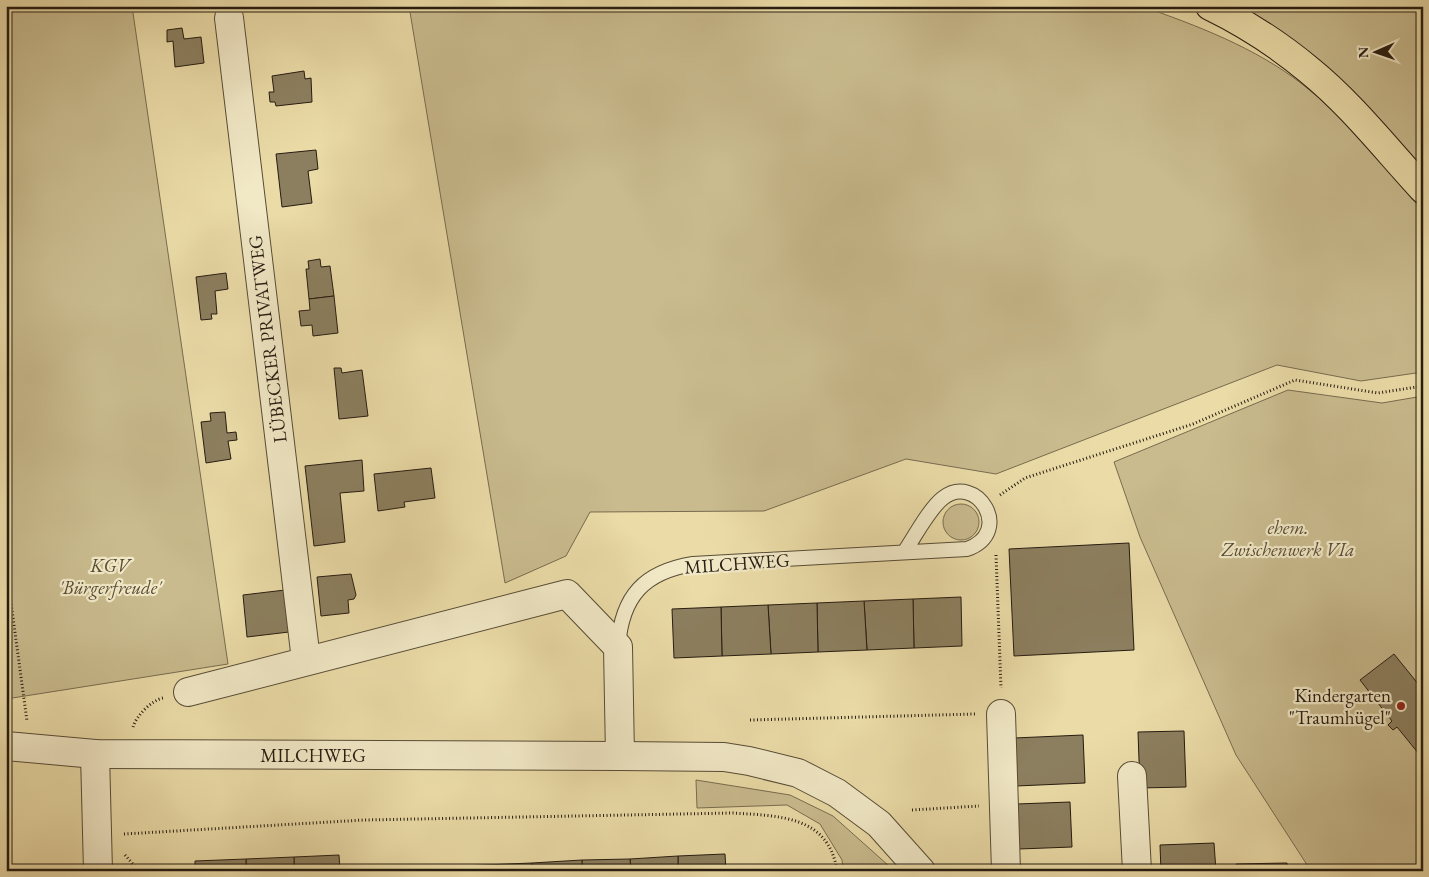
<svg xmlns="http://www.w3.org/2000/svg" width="1429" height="877" viewBox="0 0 1429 877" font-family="'EB Garamond',serif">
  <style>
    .green { fill: #c9bb8e; stroke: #786c50 }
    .building { fill: #8c7f5f; stroke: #261c11 }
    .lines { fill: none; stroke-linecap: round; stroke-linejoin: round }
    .lane-casing { stroke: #574c36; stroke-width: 16 }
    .street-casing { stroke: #574c36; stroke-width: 30 }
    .highway-casing { stroke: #261c11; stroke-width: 30 }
    .path { stroke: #261c11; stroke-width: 3; stroke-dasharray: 1 2.5; stroke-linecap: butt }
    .lane { stroke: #f1e8c6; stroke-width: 14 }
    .street { stroke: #f1e8c6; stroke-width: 28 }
    .highway { stroke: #eadba7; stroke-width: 28 }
    .poi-dot { fill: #8f2418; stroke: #f1e8c6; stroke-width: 2 }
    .labels { text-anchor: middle; stroke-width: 4.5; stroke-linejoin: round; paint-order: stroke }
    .street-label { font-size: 19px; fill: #261c11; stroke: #f1e8c6 }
    .park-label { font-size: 19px; font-style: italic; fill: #574c36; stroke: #f1e8c6 }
    .poi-label { font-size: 19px; fill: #261c11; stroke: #f1e8c6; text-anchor: end }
  </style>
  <rect width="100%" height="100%" fill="#eadba7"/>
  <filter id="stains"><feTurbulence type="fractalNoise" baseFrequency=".004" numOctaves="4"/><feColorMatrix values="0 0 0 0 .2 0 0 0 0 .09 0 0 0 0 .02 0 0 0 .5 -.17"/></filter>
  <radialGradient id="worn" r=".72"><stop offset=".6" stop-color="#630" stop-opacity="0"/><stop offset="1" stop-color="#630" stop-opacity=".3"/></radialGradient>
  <g class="green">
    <polygon points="6,6 132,6 228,664 6,699"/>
    <path d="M409,6H1141C1196,25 1256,48 1302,84C1348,119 1384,169 1423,211V372L1361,381L1277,365L996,474L906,459L764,511L590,512L566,556L505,583Z"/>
    <polygon points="1235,6 1423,6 1423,171"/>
    <polygon points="1288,390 1382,403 1423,396 1423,871 1311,871 1236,755 1140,537 1114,462"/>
    <circle cx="961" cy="522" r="18"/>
    <polygon points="696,780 790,795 833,816 889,866 892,871 843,871 842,860 820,824 787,805 697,808"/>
  </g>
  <g class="building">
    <polygon points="182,28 184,39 201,37 204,63 175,67 173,41 167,42 167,30"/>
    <polygon points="304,71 305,79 311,78 312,102 276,106 275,102 270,102 269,92 274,92 272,76"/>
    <polygon points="316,150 318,169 308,171 312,203 282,207 276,154"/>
    <polygon points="320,259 321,267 330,266 334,296 309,299 306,269 309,269 308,261"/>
    <polygon points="226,273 228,289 215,291 217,314 211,314 212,319 201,320 196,277"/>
    <polygon points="334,296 338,333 313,336 312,325 301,326 299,311 310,310 309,299"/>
    <polygon points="334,368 341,368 342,373 362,370 368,416 339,419"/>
    <polygon points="225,412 227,433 236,432 237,440 228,441 231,459 206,463 201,422 211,421 210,413"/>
    <polygon points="362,460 364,491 340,493 345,542 314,546 305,466"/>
    <polygon points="431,468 435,498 404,502 405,507 378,511 374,474"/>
    <polygon points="1129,543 1134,650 1014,656 1009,549"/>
    <polygon points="351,574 356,595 354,599 348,600 349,613 321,616 317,577"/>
    <polygon points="285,590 289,632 247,637 243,595"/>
    <polygon points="961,597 962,646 914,648 913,599"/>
    <polygon points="913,599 914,648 867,650 864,601"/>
    <polygon points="864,601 867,650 818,652 817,603"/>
    <polygon points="817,603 818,652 771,654 768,605"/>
    <polygon points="768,605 771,654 722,656 721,607"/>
    <polygon points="721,607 722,656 674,658 672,609"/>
    <polygon points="1394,654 1423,690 1423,759 1397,727 1393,730 1388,725 1392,721 1360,680"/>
    <polygon points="1184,731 1186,787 1140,788 1138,732"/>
    <polygon points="1083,735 1085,783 1016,786 1014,738"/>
    <polygon points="1070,802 1072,847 1019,849 1017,804"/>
    <polygon points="1214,843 1216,871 1161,871 1160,845"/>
    <polygon points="725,854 726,871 678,871 678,856"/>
    <polygon points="339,855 340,871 294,871 294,857"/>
    <polygon points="678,856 678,871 631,871 630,859"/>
    <polygon points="294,857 294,871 246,871 246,859"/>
    <polygon points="246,859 246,871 195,871 195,861"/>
    <polygon points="630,859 631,871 582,871 582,860"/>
    <polygon points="582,860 582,871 532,871 532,863"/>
    <polygon points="532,863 532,871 484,871 484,865"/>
    <polygon points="1287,863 1288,871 1236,871 1236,864"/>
    <polygon points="484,865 484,871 439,871 439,867"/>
    <polygon points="439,867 439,871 389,871 389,869"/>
  </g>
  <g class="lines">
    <g class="lane-casing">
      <path id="lane" d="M618,646C622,596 644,572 693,564L967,549C1015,532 976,472 943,498C929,509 915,536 905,551"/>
    </g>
    <g class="street-casing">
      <g id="street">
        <polyline points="229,18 306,660"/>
        <polyline points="188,692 567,594 618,647 620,756"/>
        <polyline points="1001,714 1006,871"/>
        <polyline points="6,746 95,754 620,756 724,757 749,761 798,773 837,793 879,824 921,871"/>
        <polyline points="95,754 98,871"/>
        <polyline points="1132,776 1137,871"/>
      </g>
    </g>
    <g class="highway-casing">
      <path id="highway" d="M1210,6C1245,23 1279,45 1309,70C1351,104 1386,149 1423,189"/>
    </g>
    <g class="path">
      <polyline points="1000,495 1025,478 1193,424 1295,380 1378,393 1423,386"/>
      <polyline points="996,555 1001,688"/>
      <polyline points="6,566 27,721"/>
      <polyline points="750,720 975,714"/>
      <path d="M133,727C136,716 152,700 163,698"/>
      <polyline points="912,810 979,806"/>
      <path d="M124,834L364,820L733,813C778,816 829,815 837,871"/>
      <polyline points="125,855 139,871"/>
    </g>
    <use href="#lane" class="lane"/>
    <use href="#street" class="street"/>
    <use href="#highway" class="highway"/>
  </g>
  <circle class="poi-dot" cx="1401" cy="706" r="5"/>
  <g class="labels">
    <g class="street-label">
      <text transform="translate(267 339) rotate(-97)" y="7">LÜBECKER PRIVATWEG</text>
      <text transform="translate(737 563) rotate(-4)" y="7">MILCHWEG</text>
      <text x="313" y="762">MILCHWEG</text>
    </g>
    <g class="park-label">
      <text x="1288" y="534">ehem.<tspan x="1288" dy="22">Zwischenwerk VIa</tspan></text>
      <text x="110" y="572">KGV<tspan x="110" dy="22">'Bürgerfreude'</tspan></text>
    </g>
    <g class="poi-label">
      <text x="1391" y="702">Kindergarten<tspan x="1391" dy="22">"Traumhügel"</tspan></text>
    </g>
  </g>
  <rect width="1429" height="877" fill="none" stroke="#eadba7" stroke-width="25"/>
  <rect x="8" y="8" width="1414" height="862" fill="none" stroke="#261c11" stroke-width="2.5"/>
  <rect x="12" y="12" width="1404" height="852" fill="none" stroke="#261c11"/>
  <g transform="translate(1376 52) rotate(268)" stroke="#f1e8c6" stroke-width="4" paint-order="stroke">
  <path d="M0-4L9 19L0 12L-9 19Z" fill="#261c11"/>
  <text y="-8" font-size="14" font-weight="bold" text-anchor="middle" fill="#261c11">N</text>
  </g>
  <rect width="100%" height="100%" filter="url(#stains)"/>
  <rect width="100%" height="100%" fill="url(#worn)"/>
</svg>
